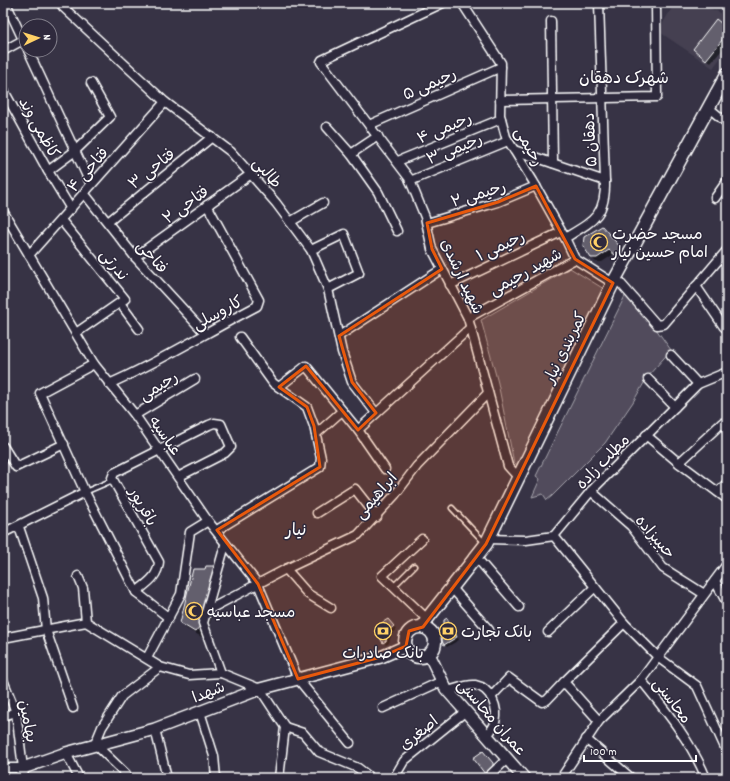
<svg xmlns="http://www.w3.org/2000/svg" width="730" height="781" viewBox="0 0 730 781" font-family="Dekko,'Playpen Sans Arabic',sans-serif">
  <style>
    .built { fill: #444051 }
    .green { fill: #514c5c; stroke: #a8a6ae }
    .shadow { fill: #0007 }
    .building { fill: #635f6d; stroke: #fff }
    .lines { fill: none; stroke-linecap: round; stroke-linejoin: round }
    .service-casing { stroke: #fff; stroke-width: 7 }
    .minor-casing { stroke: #fff; stroke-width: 11 }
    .tertiary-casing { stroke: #fff; stroke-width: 14 }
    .secondary-casing { stroke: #fff; stroke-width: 15 }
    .service { stroke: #2f2a3d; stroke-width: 4 }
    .minor { stroke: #2f2a3d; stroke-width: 8 }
    .tertiary { stroke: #2f2a3d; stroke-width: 11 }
    .secondary { stroke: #2f2a3d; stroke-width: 12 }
    .marked { fill: #e8590c; fill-opacity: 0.2; stroke: #e8590c; stroke-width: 3; stroke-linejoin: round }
    .labels { text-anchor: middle; stroke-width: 3; stroke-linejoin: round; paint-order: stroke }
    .street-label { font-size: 16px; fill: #fff; stroke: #2f2a3d }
    .poi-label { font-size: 16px; fill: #fff; stroke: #2f2a3d; text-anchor: start }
    .neighbourhood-label { font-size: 17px; fill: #fff; stroke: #2f2a3d }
  </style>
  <rect width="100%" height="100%" fill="#373345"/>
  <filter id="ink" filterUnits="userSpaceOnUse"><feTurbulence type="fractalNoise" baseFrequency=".025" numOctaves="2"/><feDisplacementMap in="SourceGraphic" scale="8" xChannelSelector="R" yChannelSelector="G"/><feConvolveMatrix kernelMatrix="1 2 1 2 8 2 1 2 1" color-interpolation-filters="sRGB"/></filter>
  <g filter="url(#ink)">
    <polygon class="built" points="675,3 695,3 719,12 727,21 727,49 713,68 658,31"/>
    <g class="green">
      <polygon points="570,268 604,289 518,465 514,463 498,383 481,320"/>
      <polygon points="628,290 671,350 648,376 633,402 605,443 552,496 547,500 543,494 532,497 540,479 536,476"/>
    </g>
    <g class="shadow">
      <polygon points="727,29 727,44 711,63 698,53"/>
      <polygon points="606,232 626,254 620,258 614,254 602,262 596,262 591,257"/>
      <polygon points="206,570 221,574 216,605 207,631 202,637 187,629 181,623"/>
      <polygon points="447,619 459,640 447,647 444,644"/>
      <polygon points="391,623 396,630 392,633 389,643 386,645 384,642"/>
    </g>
    <g class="building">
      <polygon points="716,19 727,28 727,34 706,60 693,49"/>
      <polygon points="602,226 622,249 615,255 609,250 597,258 591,258 583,246 584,237"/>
      <polygon points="206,566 215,566 201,625 195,632 180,623 193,569 205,569"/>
      <polygon points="447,618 457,637 444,645 442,641 442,632 444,630 444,620"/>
      <polygon points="388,619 394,626 389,630 386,641 383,643 376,631 381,626 380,624"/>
      <polygon points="483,751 493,763 493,767 485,774 473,758"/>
    </g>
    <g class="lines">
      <g class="service-casing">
        <g id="service">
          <polyline points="85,492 113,480"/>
          <polyline points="452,508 485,543"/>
          <polyline points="393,587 414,566"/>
        </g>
      </g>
      <g class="minor-casing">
        <g id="minor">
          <polyline points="6,3 26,46"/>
          <polyline points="61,3 63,7 165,102 231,152 276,203 311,250 328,289 342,352 352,382 376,413"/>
          <polyline points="443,3 322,60 321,62 409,178 425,217 432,249 468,318 508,466 518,477"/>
          <polyline points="462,3 501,63 500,115 506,137 533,181 565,238 575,259 613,283"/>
          <polyline points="551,21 553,163"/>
          <polyline points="28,50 91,185"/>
          <polyline points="3,51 23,40"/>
          <polyline points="3,89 48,171 75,151 110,117 91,83"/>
          <polyline points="500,100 657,97 656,3"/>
          <polyline points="709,108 727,123"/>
          <polyline points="369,125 501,67"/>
          <polyline points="327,127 351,154 378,192 397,231"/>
          <polyline points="514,150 605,181 599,3"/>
          <polyline points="351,154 378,136"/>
          <polyline points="398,161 501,119"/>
          <polyline points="48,171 71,209"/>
          <polyline points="410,181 508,141"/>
          <polyline points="84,193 135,257 205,333"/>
          <polyline points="715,198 727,181"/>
          <polyline points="3,211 94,364 135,415 208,521 258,584 298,679 350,743"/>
          <polyline points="61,220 125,299 76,333"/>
          <polyline points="108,222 212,137"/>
          <polyline points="290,222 323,203"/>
          <polyline points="427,223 498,202 536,186"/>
          <path d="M565,238C593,221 606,216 605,181"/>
          <polyline points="311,250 344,234 359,273 328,289"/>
          <polyline points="29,255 165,102"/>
          <polyline points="135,257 251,174"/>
          <polyline points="616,278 657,325 664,324 727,250"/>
          <polyline points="450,285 561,232"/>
          <polyline points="696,286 724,327"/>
          <polyline points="120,303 139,329"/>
          <polyline points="468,318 575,259"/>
          <polyline points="339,336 442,269"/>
          <polyline points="671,355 698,384"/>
          <polyline points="94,364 40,393 85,492 136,592 169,618"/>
          <polyline points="648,379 675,407"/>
          <path d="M109,384C160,362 207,332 257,306L259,300L207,205"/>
          <polyline points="279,387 306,366 358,430"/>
          <polyline points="135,415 195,379"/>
          <polyline points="316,434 342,411"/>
          <polyline points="646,435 679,463 727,499"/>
          <polyline points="3,446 16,467 64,444"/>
          <polyline points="679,463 722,423 727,429"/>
          <polyline points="385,469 358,430 470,328"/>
          <polyline points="591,491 631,526 663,568 704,594"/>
          <polyline points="718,492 727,483"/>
          <polyline points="317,513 355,489 377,517"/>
          <polyline points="19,527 43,598 46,630 73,708"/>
          <polyline points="217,530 320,467 321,458 314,426 307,407 273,383 240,337"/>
          <polyline points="3,533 85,492"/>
          <polyline points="554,536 624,623 564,682 599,721"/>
          <polyline points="422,539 382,576 427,619"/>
          <polyline points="488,539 526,540 554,536 591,491 698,384 727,372"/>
          <polyline points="225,545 203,623 221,673 260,689 285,727 279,778"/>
          <polyline points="476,557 519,607"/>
          <polyline points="286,569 308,594 331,608"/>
          <polyline points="78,576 83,588 86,622"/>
          <polyline points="715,581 727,603"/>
          <polyline points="452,588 489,630"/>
          <path d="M136,592C147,583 158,577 159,562L112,478L114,473L209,425L214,423L221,424L231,447L225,453L178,477"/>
          <polyline points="208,610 286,569 358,535 395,495 417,466 488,393"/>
          <polyline points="624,623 659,658 697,686 727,752"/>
          <polyline points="548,632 595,587"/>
          <polyline points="3,638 86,622 160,667 189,675 221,673"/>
          <polyline points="147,658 181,594 190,532 208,521"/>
          <polyline points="3,680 16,712 23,768 3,768"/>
          <path d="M641,680C666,711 691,741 706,778"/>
          <path d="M448,691C456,689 467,684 475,685C491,688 499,708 495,723C494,727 490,732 487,736"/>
          <polyline points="491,697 509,678 542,702 547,700 564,682"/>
          <polyline points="383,708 442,681"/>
          <polyline points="200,712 214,756 216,778"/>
          <polyline points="3,716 16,712"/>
          <polyline points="285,727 303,733 319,752 358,768 367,775"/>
          <polyline points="155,729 167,778"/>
          <polyline points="586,739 631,778"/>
          <polyline points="66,753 79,778"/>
          <polyline points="126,774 95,744 102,727 122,696 160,667"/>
          <polyline points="394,778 404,761 466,711"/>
          <polyline points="487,778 507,759"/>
          <polyline points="561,778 599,721 641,680 727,564"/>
        </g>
      </g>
      <g class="tertiary-casing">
        <g id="tertiary">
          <polyline points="429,654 446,689 524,778"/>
          <polyline points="21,778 23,768 66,753 155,729 260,689 381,657 406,646"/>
        </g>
      </g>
      <g class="secondary-casing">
        <g id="secondary">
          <circle cx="420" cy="642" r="15"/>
          <polyline points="423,627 427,619 486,544 613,283 727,74"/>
        </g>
      </g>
      <use href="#service" class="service"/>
      <use href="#minor" class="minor"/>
      <use href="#tertiary" class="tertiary"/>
      <use href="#secondary" class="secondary"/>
    </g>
  </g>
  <path class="marked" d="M536,186L575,259L613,283L486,544L423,627L409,631L406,646L381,657L298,679L258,584L217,530L320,467L314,426L307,407L279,387L306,366L358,430L376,413L352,382L339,336L442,269L432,249L427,223L498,202Z"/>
  <defs>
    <g id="mosque-ring" transform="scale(0.9)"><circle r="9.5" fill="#2f2a3d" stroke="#ffd166" stroke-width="1.5"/><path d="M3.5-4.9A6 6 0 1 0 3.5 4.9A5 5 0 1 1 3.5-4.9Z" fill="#ffd166"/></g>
    <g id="bank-ring" transform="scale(0.9)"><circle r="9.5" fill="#2f2a3d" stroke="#ffd166" stroke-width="1.5"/><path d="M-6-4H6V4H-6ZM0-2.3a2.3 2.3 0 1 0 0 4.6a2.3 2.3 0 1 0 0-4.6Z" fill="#ffd166"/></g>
  </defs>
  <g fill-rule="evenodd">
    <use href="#mosque-ring" x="599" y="242"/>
    <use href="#mosque-ring" x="194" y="611"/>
    <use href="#bank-ring" x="383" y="631"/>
    <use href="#bank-ring" x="448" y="631"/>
  </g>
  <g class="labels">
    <g class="street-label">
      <text transform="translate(429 83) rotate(-24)" y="6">رحیمی ۵</text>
      <text transform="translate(40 127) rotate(61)" y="6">کاظمی وند</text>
      <text transform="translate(444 127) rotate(-23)" y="6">رحیمی ۴</text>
      <text transform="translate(589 140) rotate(-93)" y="6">دهقان ۵</text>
      <text transform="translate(530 146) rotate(61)" y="6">رحیمی</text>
      <text transform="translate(454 148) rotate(-22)" y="6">رحیمی ۳</text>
      <text transform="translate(151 168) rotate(-39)" y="6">فتاحی ۳</text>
      <text transform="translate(87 169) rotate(-49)" y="6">فتاحی ۴</text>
      <text transform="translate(268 172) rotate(49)" y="6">طالبی</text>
      <text transform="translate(478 193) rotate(-17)" y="6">رحیمی ۲</text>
      <text transform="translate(185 204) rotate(-36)" y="6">فتاحی ۲</text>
      <text transform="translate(500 245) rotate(-25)" y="6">رحیمی ۱</text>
      <text transform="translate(153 256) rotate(49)" y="6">فتاحی</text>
      <text transform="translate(115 264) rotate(51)" y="6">ندرتی</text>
      <text transform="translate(525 271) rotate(-29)" y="6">شهید رحیمی</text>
      <text transform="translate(463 276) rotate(65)" y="6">شهید ارشدی</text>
      <text transform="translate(217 312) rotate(-28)" y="6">کاروسلی</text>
      <text transform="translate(564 347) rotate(-64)" y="6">کمربندی نیار</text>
      <text transform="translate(158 385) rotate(-31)" y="6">رحیمی</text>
      <text transform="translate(166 435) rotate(55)" y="6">عباسیه</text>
      <text transform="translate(602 461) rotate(-46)" y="6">مطلب زاده</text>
      <text transform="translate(375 495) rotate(-49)" y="6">ابراهیمی</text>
      <text transform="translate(144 506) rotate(61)" y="6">باقرپور</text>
      <text transform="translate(656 536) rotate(49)" y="6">حبیبزاده</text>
      <text transform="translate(208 691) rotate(-22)" y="6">شهدا</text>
      <text transform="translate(673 700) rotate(53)" y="6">محاسنی</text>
      <text transform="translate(493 717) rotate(49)" y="6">عمران محاسنی</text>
      <text transform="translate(29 721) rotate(79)" y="6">بهامین</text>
      <text transform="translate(418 732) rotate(-39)" y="6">اصغری</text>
    </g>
    <g class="poi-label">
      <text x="612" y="239">مسجد حضرت<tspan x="612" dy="18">امام حسین نیار</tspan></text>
      <text x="207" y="617">مسجد عباسیه</text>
      <text x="461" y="637">بانک تجارت</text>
      <text x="383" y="658" text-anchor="middle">بانک صادرات</text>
    </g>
    <g class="neighbourhood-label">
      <text x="624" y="83">شهرک دهقان</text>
      <text x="296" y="535">نیار</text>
    </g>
  </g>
  <rect width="730" height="781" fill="none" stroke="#2f2a3d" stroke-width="16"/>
  <rect x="8" y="8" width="714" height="765" fill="none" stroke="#fff" stroke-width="1.5" filter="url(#ink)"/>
  <g transform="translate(38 38) rotate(86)"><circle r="19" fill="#2f2a3d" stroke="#827f8b"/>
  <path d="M0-3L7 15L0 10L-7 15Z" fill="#ffd166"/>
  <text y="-6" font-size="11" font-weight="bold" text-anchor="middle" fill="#ffffff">N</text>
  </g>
  <path d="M584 755v6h112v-6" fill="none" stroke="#ffffff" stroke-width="2"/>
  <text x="590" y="755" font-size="12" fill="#ffffff" stroke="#2f2a3d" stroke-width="3" paint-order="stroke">100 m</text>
</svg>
